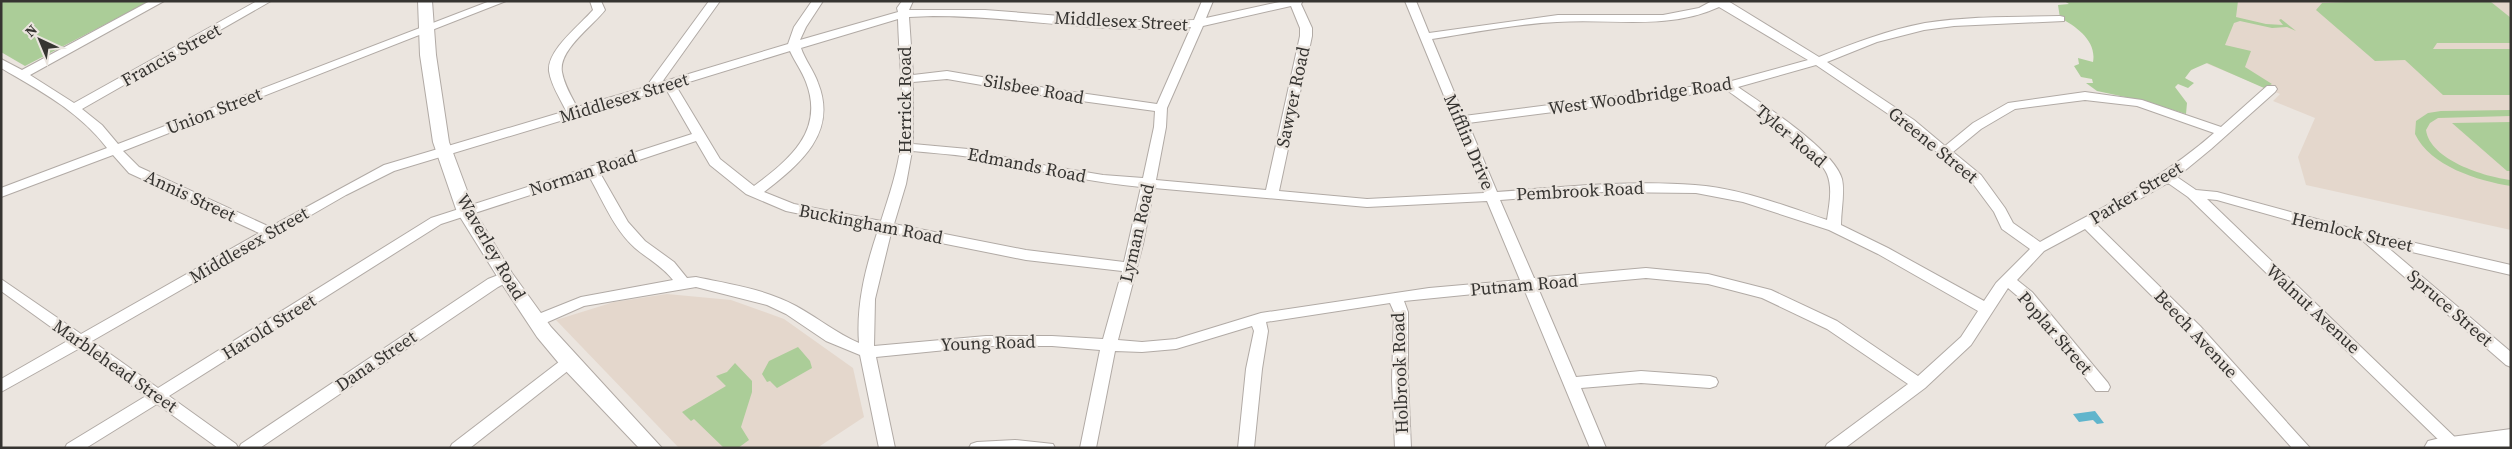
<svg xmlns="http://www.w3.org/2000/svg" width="2512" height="449" viewBox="0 0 2512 449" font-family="'Source Serif 4',serif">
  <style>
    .built { fill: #e4d7cc }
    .green { fill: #abcd98 }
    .water { fill: #60b5cc }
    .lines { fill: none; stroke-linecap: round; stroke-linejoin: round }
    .minor-casing { stroke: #b1aaa5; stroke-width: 2 }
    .tertiary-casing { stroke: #b1aaa5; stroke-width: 2 }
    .secondary-casing { stroke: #b1aaa5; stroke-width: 2 }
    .minor { fill: #fff; fill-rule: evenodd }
    .tertiary { fill: #fff; fill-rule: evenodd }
    .secondary { fill: #fff; fill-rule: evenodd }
    .labels { text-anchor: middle; stroke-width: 5; stroke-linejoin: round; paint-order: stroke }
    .street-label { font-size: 18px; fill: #363431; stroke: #ebe5df }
  </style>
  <rect width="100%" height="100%" fill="#ebe5df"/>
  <g class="built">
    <polygon points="2083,1 2511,1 2511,230 2306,185 2298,157 2315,118 2273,101 2280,94 2203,62 2182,77"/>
    <polygon points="667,294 731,300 784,319 853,368 864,417 817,448 679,448 556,320 614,302"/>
  </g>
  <g class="green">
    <polygon points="1,1 150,1 25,66 1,52"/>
    <path d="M2064,1H2238L2236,17L2266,24L2283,25L2279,20L2281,19L2296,31L2287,27L2272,28L2240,21L2234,23L2225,45L2251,51L2245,67L2272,84L2264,88L2207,63L2191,70L2185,78L2194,83L2188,88L2178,84L2175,87L2187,103L2186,114L2144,101L2097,91L2086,83H2093L2092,79L2081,77L2074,66L2079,64L2078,58L2093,62C2097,41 2076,26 2060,18L2058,5L2069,4Z"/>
    <polygon points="2369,1 2491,2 2511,18 2511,43 2437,43 2433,49 2511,49 2511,95 2443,95 2405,60 2375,61 2316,10 2322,3"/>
    <path d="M2511,110V116L2438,118L2430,123L2426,130C2430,160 2485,177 2511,180V186C2478,181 2430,166 2415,134L2416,121L2428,113L2441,111Z"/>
    <polygon points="2511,122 2511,171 2507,171 2452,123"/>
    <polygon points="798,347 810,361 812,368 777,388 770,381 767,382 762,374 769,361"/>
    <polygon points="735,363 752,381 752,392 741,427 749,440 738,448 724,448 694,419 691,421 682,412 726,386 716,376 727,372"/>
  </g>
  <polygon class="water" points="2095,411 2104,423 2097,424 2093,420 2079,422 2073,414"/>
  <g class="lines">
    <g class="minor-casing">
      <g id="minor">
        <path d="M150,1H164L30,75L74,103L257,1H271L82,109L102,125L118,144L490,1H506L123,151L139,167L270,227L384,165L566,111C560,98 551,85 549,71C547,50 580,25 593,10L590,1H601L605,10C593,26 558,50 562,72C564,84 571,96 577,107L646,87L709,1H720L662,82L788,44L794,27L812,1H823L806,27L800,40L898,12L897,8L902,1H913L909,10H985L1137,22L1194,20L1202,1H1213L1206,18L1284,1H1303L1301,4L1312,28V36L1279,191L1367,199L1484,193L1405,1H1416L1429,33L1558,15H1663L1699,8L1712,1H1728L1819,57C1854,43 1888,30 1925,23C1969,16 2015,17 2060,16L2064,17V21L1954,26L1924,30L1877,42L1827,62L1914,120L1945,146L1973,123L2008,103L2085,92L2142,100L2221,127L2267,86H2275L2277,89L2275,92L2211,149L2177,177L2196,190L2217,192L2350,228L2511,265V275L2386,246L2511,352V367L2506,365L2363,241L2217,200L2207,199L2463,445L2462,448H2447L2188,197L2168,183L2096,224L2200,326L2310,448H2292L2190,334L2085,229L2044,251L2017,280L2032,292L2108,383L2110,387L2108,391H2096L2022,300L2008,288L1971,345L1925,388L1845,448H1825L1827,444L1908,384L1827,329L1762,298L1708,284L1646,278L1538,288L1576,377L1641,371L1710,376L1716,378L1718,382L1716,386L1710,388L1641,383L1581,388L1606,448H1590L1524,289L1404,301L1408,312V380L1411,448H1395L1392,380L1394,312L1390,303L1266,322L1268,331L1262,369L1254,448H1238L1246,369L1254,331L1252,326L1176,349L1142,352L1115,351L1096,448H1080L1100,350L1052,346H986L876,357L895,448H879L860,355L826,341L786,314L767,305L696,287L584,306L541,325H531L529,321L531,317L581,297L673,280C662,266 648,259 635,248C614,229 603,201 589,176L441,224L169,396L236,444L238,448H218L157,404L86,448H65L67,444L146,396L80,348L1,392V379L69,340L1,291V279L81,334L259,233L129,173L113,155L1,197V188L107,148C80,112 39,90 1,68V59L22,70ZM1291,6L1300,28V36L1266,190L1156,180L1166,127L1167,108L1203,26ZM1719,7L1808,60L1728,82L1464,116L1432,39C1473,33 1515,24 1557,22C1612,18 1667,31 1719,7ZM933,16C1018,16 1105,35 1191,27L1157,104L1052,89L947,71L913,75L909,17ZM898,19C899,60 905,101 901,143C898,170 889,196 881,221L794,204L764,192C800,164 838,133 818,83C814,71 805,60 801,48ZM790,51C795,62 802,71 806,82C825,131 789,160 754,186L720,159L676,86ZM1816,65L1906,126L1971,181L1994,212L2002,229L2030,249L1996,283L1984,301L1888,248L1841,225C1841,210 1845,193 1842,179C1834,150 1764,105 1738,87ZM947,79L1052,97L1155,111L1154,127L1143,178L1103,175L1031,163L968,149L913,144V82ZM666,89L692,134L431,218L158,388L92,341L346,195L394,171ZM1727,90C1749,107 1817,151 1827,174C1833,188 1829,206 1827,220C1785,206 1740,188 1695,185C1629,180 1563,187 1497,192L1468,123ZM2085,100L2137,106L2214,133C2158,182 2104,206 2040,242L2013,223L2005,208L1981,175L1953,152L1981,129L2015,109ZM696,141L710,165L746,194L786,211L878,230C866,266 856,304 859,343C836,333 818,318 796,306C765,289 729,284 696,277L687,278L674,262L645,241L628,222L600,173ZM912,151C931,153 951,154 970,157C1027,168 1083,181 1141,187L1124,262L1026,250L894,224L906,184ZM1154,188L1367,207L1487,201L1520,280L1429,288L1261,313L1176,339L1142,342L1118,340L1143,244ZM1603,192L1696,193L1743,202L1829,230L1878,254L1978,311L1961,337L1918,376L1837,321L1771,290L1708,274L1646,268L1534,278L1500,200ZM891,233L1026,260L1122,271L1103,339L1052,336H986L874,346L875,299Z"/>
        <polygon points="506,272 513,277 511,280 498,287 260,448 239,448 241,444 488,279"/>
        <polygon points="569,356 574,358 577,362 574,366 470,448 450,448 452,444 564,358"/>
        <polygon points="1015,440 1053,444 1055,448 969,448 971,444 977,442"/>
      </g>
    </g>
    <g class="tertiary-casing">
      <polygon id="tertiary" points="418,1 432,1 436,55 449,142 475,212 512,273 551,327 662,448 639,448 562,367 537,337 500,281 457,212 433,142 420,55"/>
    </g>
    <g class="secondary-casing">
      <polygon id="secondary" points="2511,429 2511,447 2424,448 2428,441 2436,439"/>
    </g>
    <use href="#minor" class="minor"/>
    <use href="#tertiary" class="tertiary"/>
    <use href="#secondary" class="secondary"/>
  </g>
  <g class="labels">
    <g class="street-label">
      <text transform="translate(1121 21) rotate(3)" y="6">Middlesex Street</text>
      <text transform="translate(171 55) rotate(-29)" y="6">Francis Street</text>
      <text transform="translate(1034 89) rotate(10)" y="6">Silsbee Road</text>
      <text transform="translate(1640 96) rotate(-8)" y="6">West Woodbridge Road</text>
      <text transform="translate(1293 97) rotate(-78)" y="6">Sawyer Road</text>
      <text transform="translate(624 98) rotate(-17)" y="6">Middlesex Street</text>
      <text transform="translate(905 100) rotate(-90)" y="6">Herrick Road</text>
      <text transform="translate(214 111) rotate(-21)" y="6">Union Street</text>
      <text transform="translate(1791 136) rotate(40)" y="6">Tyler Road</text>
      <text transform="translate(1469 142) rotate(67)" y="6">Mifflin Drive</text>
      <text transform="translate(1933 145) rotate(39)" y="6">Greene Street</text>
      <text transform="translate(1027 165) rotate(11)" y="6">Edmands Road</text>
      <text transform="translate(583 173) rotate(-18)" y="6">Norman Road</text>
      <text transform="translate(1580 191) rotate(-3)" y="6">Pembrook Road</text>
      <text transform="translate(2136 193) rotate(-31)" y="6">Parker Street</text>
      <text transform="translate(190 196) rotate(25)" y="6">Annis Street</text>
      <text transform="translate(871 224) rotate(11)" y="6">Buckingham Road</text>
      <text transform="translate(2352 232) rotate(13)" y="6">Hemlock Street</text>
      <text transform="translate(1137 233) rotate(-77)" y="6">Lyman Road</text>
      <text transform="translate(249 245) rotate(-30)" y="6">Middlesex Street</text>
      <text transform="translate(491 247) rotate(60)" y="6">Waverley Road</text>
      <text transform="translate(1524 285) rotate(-5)" y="6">Putnam Road</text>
      <text transform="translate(2450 308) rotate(41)" y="6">Spruce Street</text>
      <text transform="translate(2313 309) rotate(43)" y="6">Walnut Avenue</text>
      <text transform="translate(269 327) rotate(-32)" y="6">Harold Street</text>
      <text transform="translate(2055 333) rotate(49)" y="6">Poplar Street</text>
      <text transform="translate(2196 334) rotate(47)" y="6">Beech Avenue</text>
      <text transform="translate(988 343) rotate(-2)" y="6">Young Road</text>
      <text transform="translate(376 361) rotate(-34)" y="6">Dana Street</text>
      <text transform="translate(115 366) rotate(35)" y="6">Marblehead Street</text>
      <text transform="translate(1400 373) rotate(-92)" y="6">Holbrook Road</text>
    </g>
  </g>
  <rect width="2512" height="449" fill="none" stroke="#363431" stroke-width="5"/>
  <g transform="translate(40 40) rotate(316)" stroke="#ebe5df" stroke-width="4" paint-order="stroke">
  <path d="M0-4L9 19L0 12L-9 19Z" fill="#363431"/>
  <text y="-8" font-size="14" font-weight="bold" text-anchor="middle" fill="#363431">N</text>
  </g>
</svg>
